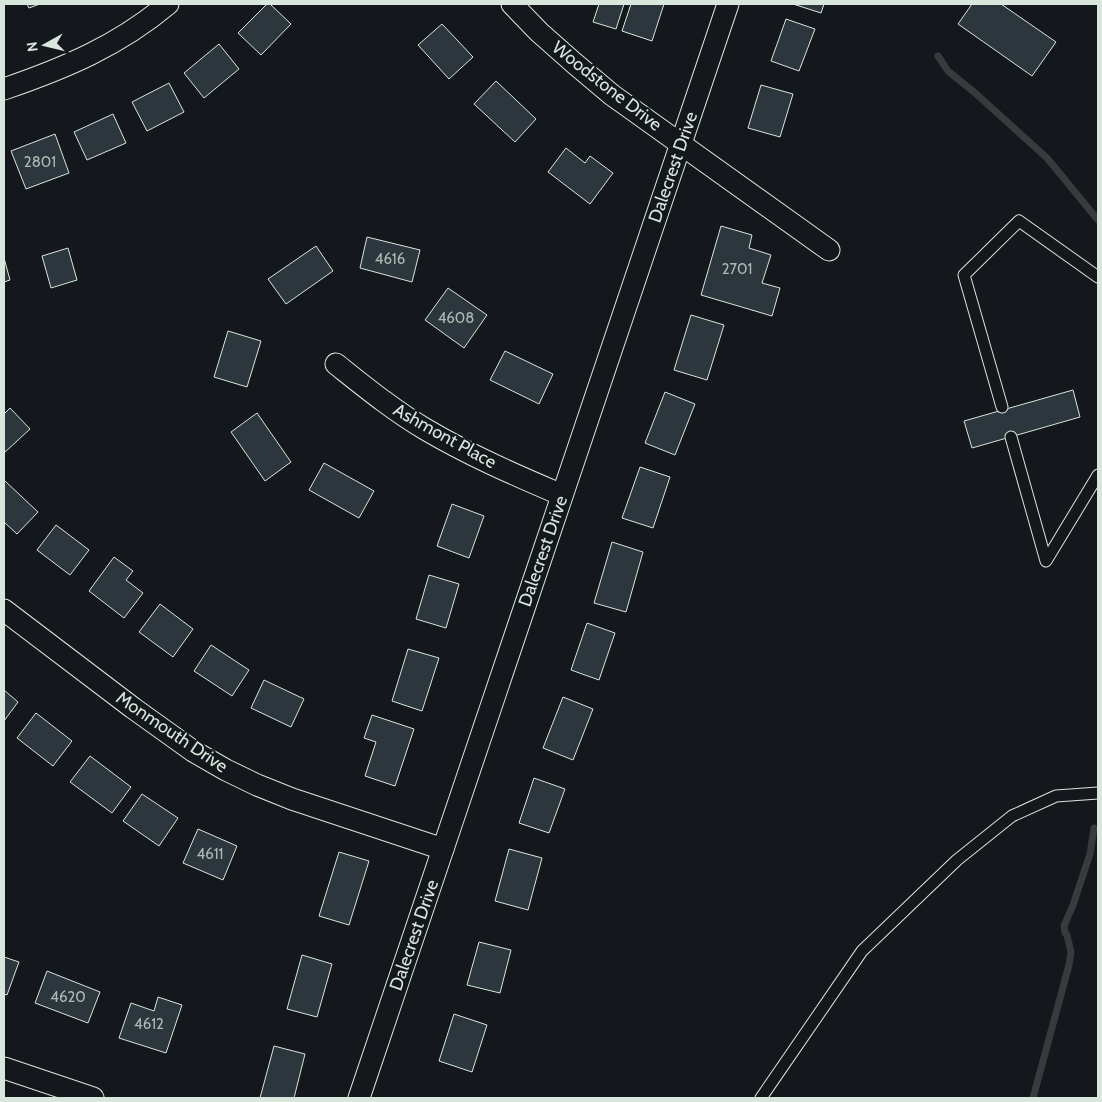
<svg xmlns="http://www.w3.org/2000/svg" width="1102" height="1102" viewBox="0 0 1102 1102" font-family="Cabin,sans-serif">
  <style>
    .lines { fill: none; stroke-linecap: round; stroke-linejoin: round }
    .stream { stroke: #363b3e; stroke-width: 7 }
    .building { fill: #2c363c; stroke: #d8e6dc }
    .service-casing { stroke: #d8e6dc; stroke-width: 13 }
    .minor-casing { stroke: #d8e6dc; stroke-width: 23 }
    .service { stroke: #14181c; stroke-width: 11 }
    .minor { stroke: #14181c; stroke-width: 21 }
    .labels { text-anchor: middle; stroke-width: 4; stroke-linejoin: round; paint-order: stroke }
    .number-label { font-size: 15px; fill: #adbab4 }
    .street-label { font-size: 18px; fill: #d8e6dc; stroke: #14181c }
  </style>
  <rect width="100%" height="100%" fill="#14181c"/>
  <g class="lines">
    <g class="stream">
      <polyline points="938,56 948,71 974,92 1047,158 1098,220"/>
      <polyline points="1033,1098 1069,965 1071,952 1067,935 1065,933 1064,926 1073,905 1090,854 1094,828"/>
    </g>
  </g>
  <g class="building">
    <polygon points="27,4 40,4 29,8"/>
    <polygon points="267,4 270,4 291,24 261,55 238,33"/>
    <polygon points="599,4 624,4 616,29 593,22"/>
    <polygon points="631,4 664,4 652,41 622,31"/>
    <polygon points="793,4 824,4 821,13"/>
    <polygon points="972,4 1001,4 1056,42 1032,76 958,24"/>
    <polygon points="786,19 815,29 799,71 771,61"/>
    <polygon points="442,24 473,57 449,79 418,45"/>
    <polygon points="219,44 239,69 204,98 184,73"/>
    <polygon points="496,81 536,119 515,142 474,104"/>
    <polygon points="169,83 184,112 147,131 132,102"/>
    <polygon points="761,85 793,94 780,137 748,128"/>
    <polygon points="113,114 126,143 87,160 74,132"/>
    <polygon points="55,134 69,173 26,189 11,151"/>
    <polygon points="566,148 585,163 590,156 613,173 590,204 548,172"/>
    <polygon points="721,226 752,235 749,248 771,255 762,283 780,288 772,316 701,295"/>
    <polygon points="367,237 420,250 412,282 360,268"/>
    <polygon points="316,246 333,271 286,304 268,279"/>
    <polygon points="68,248 77,280 51,288 42,256"/>
    <polygon points="4,258 10,280 4,282"/>
    <polygon points="448,288 487,315 464,348 425,320"/>
    <polygon points="691,315 724,325 707,380 674,370"/>
    <polygon points="228,331 261,341 247,387 214,377"/>
    <polygon points="505,351 553,374 539,404 490,380"/>
    <polygon points="1073,390 1080,417 972,448 964,421"/>
    <polygon points="665,392 695,404 675,455 645,443"/>
    <polygon points="10,408 30,429 4,453 4,414"/>
    <polygon points="257,413 291,462 265,481 231,432"/>
    <polygon points="324,463 374,491 359,518 309,490"/>
    <polygon points="640,467 670,477 653,528 622,518"/>
    <polygon points="5,481 38,512 17,534 4,522 4,482"/>
    <polygon points="452,504 484,516 469,558 437,546"/>
    <polygon points="56,525 89,550 70,575 37,550"/>
    <polygon points="612,542 643,552 626,612 594,603"/>
    <polygon points="114,557 133,571 126,580 143,593 124,618 89,591"/>
    <polygon points="429,575 459,584 446,628 416,619"/>
    <polygon points="160,604 193,629 173,657 139,632"/>
    <polygon points="587,623 615,633 599,680 571,670"/>
    <polygon points="211,645 249,670 232,696 194,671"/>
    <polygon points="408,649 439,658 422,711 392,701"/>
    <polygon points="264,680 304,699 291,727 251,708"/>
    <polygon points="4,690 18,702 4,721"/>
    <polygon points="563,697 593,709 573,760 543,748"/>
    <polygon points="36,713 72,741 53,766 17,738"/>
    <polygon points="372,715 414,729 395,786 365,776 376,742 364,738"/>
    <polygon points="90,756 131,787 112,813 70,782"/>
    <polygon points="534,778 565,789 549,833 519,823"/>
    <polygon points="142,794 178,818 159,846 123,821"/>
    <polygon points="198,829 237,846 223,880 183,863"/>
    <polygon points="509,849 542,858 528,910 495,901"/>
    <polygon points="339,852 369,861 349,925 319,916"/>
    <polygon points="479,942 511,950 500,993 467,985"/>
    <polygon points="302,955 332,964 317,1017 287,1009"/>
    <polygon points="4,957 19,962 7,995 4,994"/>
    <polygon points="47,971 100,992 88,1023 35,1003"/>
    <polygon points="158,997 182,1005 166,1053 119,1038 131,1003 154,1011"/>
    <polygon points="454,1014 487,1025 472,1072 439,1061"/>
    <polygon points="274,1046 305,1054 294,1098 260,1098"/>
  </g>
  <g class="lines">
    <g class="service-casing">
      <g id="service">
        <polyline points="1002,407 964,275 1019,221 1098,277"/>
        <polyline points="1011,437 1046,561 1098,475"/>
        <polyline points="761,1098 862,951 957,860 1012,816 1056,796 1098,793"/>
      </g>
    </g>
    <g class="minor-casing">
      <g id="minor">
        <polyline points="512,4 539,32 574,63 612,95 829,250"/>
        <path d="M4,89C65,68 118,46 168,4"/>
        <path d="M336,364C365,387 393,410 425,429C469,455 515,475 562,495"/>
        <polyline points="4,610 133,708 193,751 226,770 257,785 292,799 443,849"/>
        <polyline points="4,1068 93,1098"/>
        <polyline points="359,1098 728,4"/>
      </g>
    </g>
    <use href="#service" class="service"/>
    <use href="#minor" class="minor"/>
  </g>
  <g class="labels">
    <g class="number-label">
      <text x="40" y="167">2801</text>
      <text x="390" y="264">4616</text>
      <text x="737" y="274">2701</text>
      <text x="456" y="323">4608</text>
      <text x="210" y="859">4611</text>
      <text x="68" y="1002">4620</text>
      <text x="149" y="1029">4612</text>
    </g>
    <g class="street-label">
      <text transform="translate(607 86) rotate(38)" y="6">Woodstone Drive</text>
      <text transform="translate(673 167) rotate(-71)" y="6">Dalecrest Drive</text>
      <text transform="translate(445 436) rotate(29)" y="6">Ashmont Place</text>
      <text transform="translate(543 551) rotate(-71)" y="6">Dalecrest Drive</text>
      <text transform="translate(172 732) rotate(34)" y="6">Monmouth Drive</text>
      <text transform="translate(414 935) rotate(-71)" y="6">Dalecrest Drive</text>
    </g>
  </g>
  <rect width="1102" height="1102" fill="none" stroke="#d8e6dc" stroke-width="10"/>
  <g transform="translate(45 45) rotate(262)" stroke="#14181c" stroke-width="4" paint-order="stroke">
  <path d="M0-4L9 19L0 12L-9 19Z" fill="#d8e6dc"/>
  <text y="-8" font-size="14" font-weight="bold" text-anchor="middle" fill="#d8e6dc">N</text>
  </g>
</svg>
